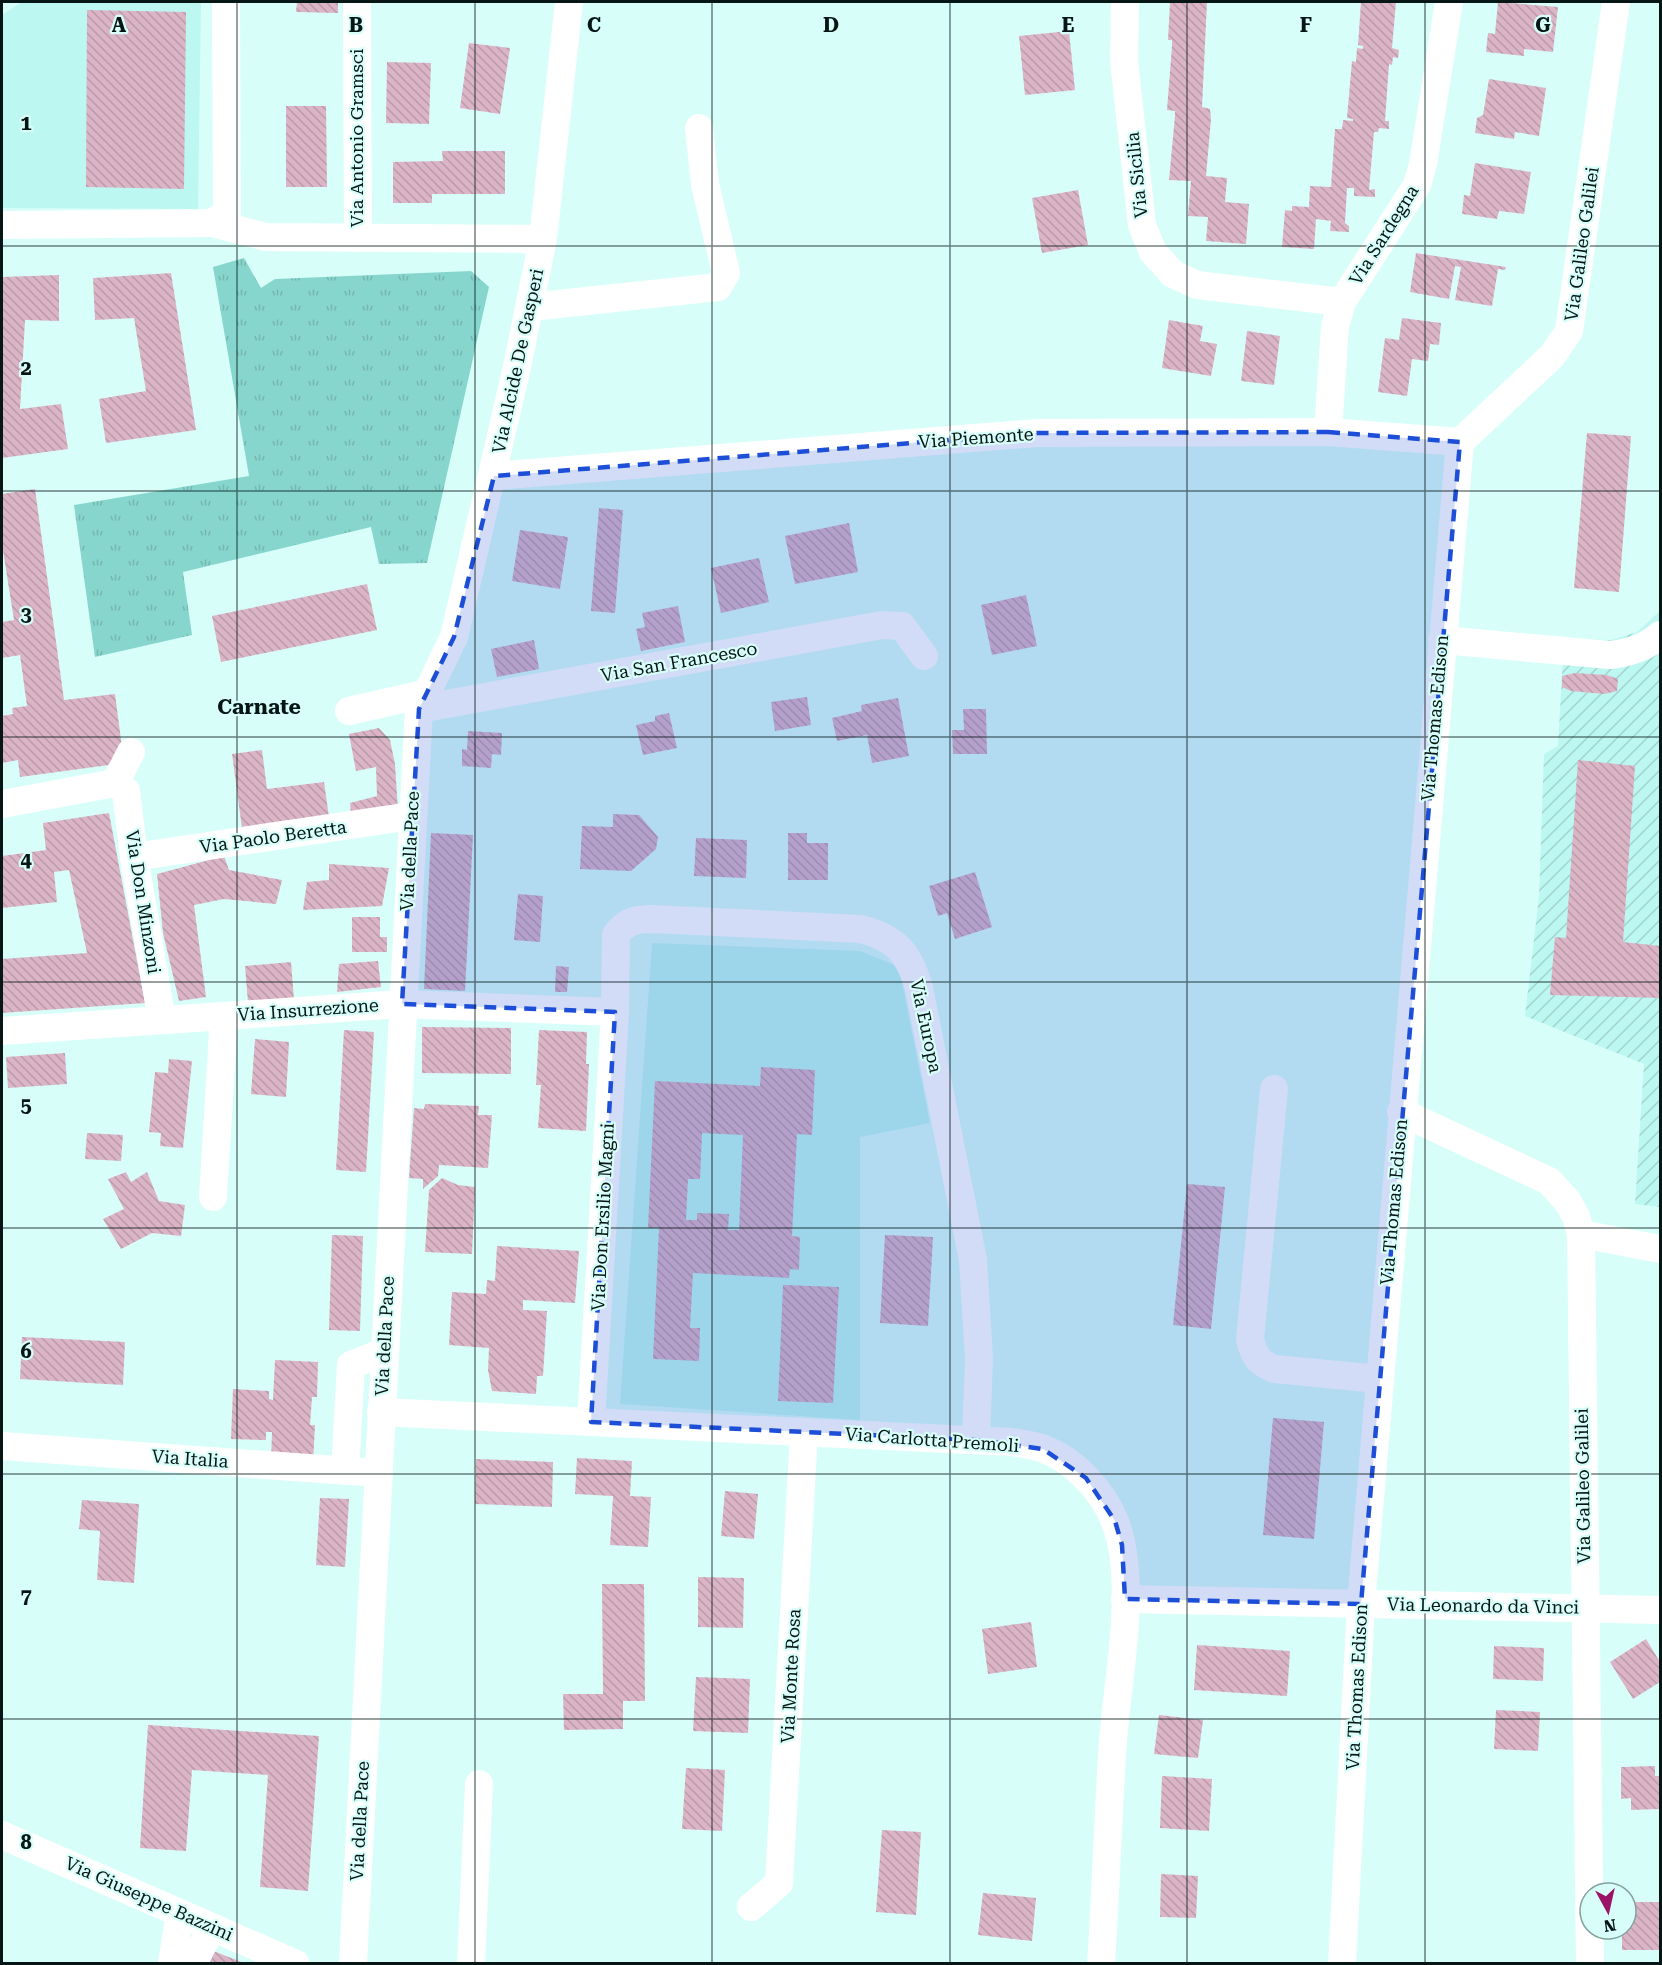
<svg xmlns="http://www.w3.org/2000/svg" width="1662" height="1965" viewBox="0 0 1662 1965" font-family="'Roboto Serif',serif">
  <style>
    .built { fill: #bdf7f1 }
    .industrial { fill: url(#industrial-furrows) }
    .grass { fill: url(#grass-tufts) }
    .building { fill: url(#building-back-hatch); fill-rule: evenodd }
    .lines { fill: none; stroke-linecap: round; stroke-linejoin: round }
    .minor { stroke: #fff; stroke-width: 28 }
    .marked { fill: #1d4ed8; fill-opacity: 0.2; stroke: #1d4ed8; stroke-width: 4.5; stroke-dasharray: 12 8; stroke-linejoin: round }
    .grid { fill: none; stroke: #051615; stroke-width: 1.5; stroke-opacity: 0.55 }
    .labels { text-anchor: middle; stroke-width: 4.5; stroke-linejoin: round; paint-order: stroke }
    .street-label { font-size: 18px; fill: #051615; stroke: #d8fef9 }
    .quarter-label { font-size: 21px; font-weight: bold; fill: #051615; stroke: #d8fef9 }
    .grid-label { font-size: 20px; text-anchor: middle; font-weight: bold; fill: #051615; stroke: #d8fef9; stroke-width: 4.5; stroke-linejoin: round; paint-order: stroke }
  </style>
  <defs>
    <pattern id="industrial-furrows" width="10" height="10" patternUnits="userSpaceOnUse" patternTransform="scale(1.5)"><rect width="10" height="10" fill="#bdf7f1"/><path d="M-1 1l2-2M0 10L10 0M9 11l2-2" fill="none" stroke="#a1d3ce"/></pattern>
    <pattern id="grass-tufts" width="24" height="20" patternUnits="userSpaceOnUse" patternTransform="scale(1.5)"><rect width="24" height="20" fill="#87d6ce"/><path d="M3 7l-1-3M5 7V3M7 7l1-3M15 17l-1-3M17 17v-4M19 17l1-3" fill="none" stroke="#73b7b0"/></pattern>
    <pattern id="building-back-hatch" width="6" height="6" patternUnits="userSpaceOnUse" patternTransform="scale(1.5)"><rect width="6" height="6" fill="#dbb5c6"/><path d="M-1 5l2 2M0 0l6 6M5-1l2 2" fill="none" stroke="#ba9ba9"/></pattern>
  </defs>
  <rect width="100%" height="100%" fill="#d8fef9"/>
  <g class="built">
    <polygon points="22,2 201,2 198,209 2,208 2,15"/>
    <polygon points="652,943 860,951 899,967 930,1123 860,1137 860,1420 620,1404"/>
  </g>
  <polygon class="industrial" points="1660,611 1660,1207 1635,1204 1644,1064 1525,1016 1539,897 1544,754 1558,746 1564,639 1611,640 1637,632"/>
  <polygon class="grass" points="244,258 261,288 275,279 471,271 489,287 427,563 379,564 371,527 183,572 192,635 95,657 74,505 249,476 213,267"/>
  <g class="building">
    <polygon points="297,2 338,2 338,13 296,12"/>
    <polygon points="1170,2 1207,2 1202,107 1210,109 1211,119 1206,176 1227,178 1225,202 1249,204 1246,244 1206,241 1208,217 1188,216 1191,181 1169,180 1175,116 1175,111 1167,110 1172,46 1172,40 1168,40"/>
    <polygon points="1361,2 1396,2 1392,48 1399,50 1398,58 1393,57 1392,65 1389,64 1385,121 1389,121 1389,129 1379,128 1378,132 1374,132 1369,190 1375,189 1375,197 1354,196 1354,188 1347,188 1345,223 1349,226 1349,232 1330,231 1331,221 1316,219 1314,249 1282,247 1285,210 1292,211 1292,206 1309,207 1310,186 1331,187 1335,129 1342,129 1343,120 1353,121 1353,119 1347,118 1352,61 1356,62 1357,48 1363,49 1363,46 1358,45"/>
    <polygon points="1498,2 1558,7 1553,52 1524,49 1524,56 1486,52 1488,33 1495,34"/>
    <polygon points="87,10 186,12 184,189 86,187"/>
    <polygon points="1069,31 1075,90 1025,95 1019,36"/>
    <polygon points="469,43 510,48 500,114 460,108"/>
    <polygon points="387,62 431,63 429,124 386,123"/>
    <polygon points="1489,79 1546,88 1539,136 1515,132 1514,139 1475,133 1477,118 1483,115"/>
    <polygon points="286,106 326,106 327,187 286,187"/>
    <polygon points="442,151 505,151 505,194 432,194 432,203 393,203 393,162 443,161"/>
    <polygon points="1475,163 1531,172 1524,214 1499,211 1497,219 1462,214 1464,195 1470,196"/>
    <polygon points="1078,190 1088,245 1042,253 1032,198"/>
    <polygon points="1416,253 1506,267 1505,270 1498,269 1492,306 1455,300 1461,267 1455,266 1449,299 1410,292"/>
    <polygon points="171,273 196,430 106,443 99,399 146,391 134,318 95,320 93,278"/>
    <polygon points="59,275 59,321 25,320 20,409 61,404 68,449 2,458 2,277"/>
    <polygon points="1402,318 1441,323 1439,345 1430,344 1428,361 1412,359 1407,396 1378,392 1385,338 1399,340"/>
    <polygon points="1169,320 1203,326 1200,341 1217,344 1211,376 1162,368"/>
    <polygon points="1247,331 1280,336 1274,385 1241,381"/>
    <polygon points="1587,433 1631,436 1619,592 1574,588"/>
    <polygon points="35,489 64,700 115,694 124,763 20,777 18,760 2,763 2,716 13,714 12,708 27,706 20,655 2,658 2,622 14,620 2,544 2,494"/>
    <polygon points="599,508 623,510 615,613 591,611"/>
    <polygon points="849,523 858,572 795,584 785,536"/>
    <polygon points="520,530 568,537 560,589 512,581"/>
    <polygon points="759,558 769,602 721,613 711,568"/>
    <polygon points="367,584 377,630 221,662 212,616"/>
    <polygon points="1026,595 1037,646 992,655 981,605"/>
    <polygon points="678,606 685,642 641,651 636,629 645,627 642,613"/>
    <polygon points="534,640 539,669 497,677 491,649"/>
    <polygon points="1575,673 1607,675 1618,679 1617,691 1604,694 1571,691 1562,687 1562,676"/>
    <polygon points="807,697 811,725 775,731 771,702"/>
    <polygon points="898,698 909,756 872,763 867,735 837,741 832,718 862,711 861,705"/>
    <polygon points="963,709 986,709 987,754 953,754 952,730 964,730"/>
    <polygon points="669,713 677,748 643,755 636,725 655,721 655,716"/>
    <polygon points="379,728 390,740 395,764 398,810 351,814 350,803 377,796 376,767 356,771 349,734"/>
    <polygon points="468,731 502,733 501,755 492,754 491,768 462,766 462,749 467,750"/>
    <polygon points="262,750 267,789 324,782 329,817 242,828 232,754"/>
    <polygon points="1578,760 1635,766 1623,942 1660,946 1660,998 1550,995 1555,937 1566,938"/>
    <polygon points="109,813 145,1003 2,1013 2,959 87,953 69,870 54,872 57,902 2,908 2,856 46,850 43,823"/>
    <polygon points="613,814 639,815 658,837 656,849 631,871 580,869 582,826 613,827"/>
    <polygon points="431,833 473,835 465,991 424,989"/>
    <polygon points="788,833 807,833 807,843 828,843 828,880 788,880"/>
    <polygon points="696,838 747,840 746,878 694,876"/>
    <polygon points="224,856 229,870 282,880 276,904 224,899 194,905 206,997 179,1001 163,933 157,874"/>
    <polygon points="329,864 389,868 382,906 303,910 307,882 329,880"/>
    <polygon points="975,872 992,927 955,939 947,913 938,916 929,886"/>
    <polygon points="518,894 543,896 540,942 514,940"/>
    <polygon points="352,917 380,917 380,937 387,937 387,952 352,952"/>
    <polygon points="378,961 381,987 337,992 339,964"/>
    <polygon points="291,962 294,1000 248,1003 245,966"/>
    <polygon points="556,966 569,967 567,992 555,992"/>
    <polygon points="422,1027 511,1028 511,1074 422,1073"/>
    <polygon points="344,1030 374,1032 366,1172 336,1170"/>
    <polygon points="539,1030 587,1032 586,1064 589,1064 586,1131 538,1128 541,1085 536,1085"/>
    <polygon points="255,1039 289,1042 286,1097 251,1094"/>
    <polygon points="65,1053 67,1084 8,1088 6,1057"/>
    <polygon points="169,1059 192,1061 183,1148 160,1146 161,1133 149,1132 155,1072 168,1073"/>
    <path d="M761,1067L815,1070L812,1135L797,1134L792,1236L800,1237L799,1270L790,1269L789,1278L693,1273L690,1328H700L699,1361L653,1359L659,1228H648L655,1081L760,1086ZM702,1133L743,1135L739,1230H728L729,1214L697,1213V1220H686L688,1179H700Z"/>
    <polygon points="425,1104 479,1106 478,1115 492,1115 488,1168 439,1165 438,1176 423,1189 423,1179 409,1178 414,1108 424,1109"/>
    <polygon points="87,1133 123,1135 121,1161 85,1159"/>
    <polygon points="126,1172 131,1182 147,1172 159,1201 185,1205 181,1236 152,1233 121,1249 103,1219 124,1209 108,1179"/>
    <polygon points="442,1178 458,1185 475,1187 472,1254 425,1252 429,1190"/>
    <polygon points="1187,1184 1225,1187 1211,1329 1173,1325"/>
    <polygon points="332,1235 363,1236 360,1331 329,1330"/>
    <polygon points="885,1235 933,1237 928,1326 880,1323"/>
    <polygon points="497,1246 579,1251 575,1303 523,1300 523,1310 547,1311 543,1376 537,1376 536,1394 492,1391 488,1370 489,1348 449,1345 452,1292 486,1294 487,1280 495,1281"/>
    <polygon points="783,1285 839,1287 833,1403 778,1401"/>
    <polygon points="22,1337 125,1342 123,1385 20,1379"/>
    <polygon points="275,1360 318,1362 317,1397 312,1397 310,1425 315,1425 313,1463 271,1461 272,1432 266,1432 266,1440 231,1439 233,1389 269,1391 269,1399 273,1400"/>
    <polygon points="1273,1418 1324,1422 1314,1539 1263,1535"/>
    <polygon points="577,1458 632,1461 630,1496 651,1497 648,1547 610,1545 613,1496 575,1494"/>
    <polygon points="476,1459 553,1462 552,1507 475,1504"/>
    <polygon points="725,1491 758,1494 754,1539 721,1536"/>
    <polygon points="320,1498 349,1499 345,1567 316,1565"/>
    <polygon points="82,1500 139,1504 134,1583 97,1580 100,1531 79,1529"/>
    <polygon points="698,1577 744,1578 743,1628 698,1627"/>
    <polygon points="602,1584 644,1584 645,1701 623,1701 623,1729 564,1730 563,1694 603,1694"/>
    <polygon points="1031,1622 1037,1667 988,1674 982,1629"/>
    <polygon points="1646,1639 1660,1662 1660,1682 1633,1699 1610,1662"/>
    <polygon points="1197,1645 1290,1651 1287,1696 1194,1690"/>
    <polygon points="1494,1646 1544,1648 1543,1681 1493,1679"/>
    <polygon points="696,1677 750,1679 748,1733 693,1731"/>
    <polygon points="1496,1710 1540,1712 1538,1751 1494,1749"/>
    <polygon points="1159,1715 1203,1720 1198,1758 1154,1754"/>
    <polygon points="148,1725 319,1736 308,1891 260,1887 268,1775 192,1770 186,1851 140,1848"/>
    <polygon points="1655,1766 1655,1776 1660,1776 1660,1809 1631,1810 1631,1798 1621,1799 1621,1767"/>
    <polygon points="686,1768 725,1770 722,1831 682,1829"/>
    <polygon points="1162,1776 1212,1779 1209,1831 1160,1828"/>
    <polygon points="882,1830 921,1832 916,1915 876,1912"/>
    <polygon points="1161,1874 1198,1876 1196,1918 1160,1917"/>
    <polygon points="983,1893 1036,1898 1032,1941 978,1935"/>
    <polygon points="1626,1902 1660,1902 1660,1950 1622,1950 1622,1929 1626,1929"/>
    <polygon points="211,1950 244,1963 244,1964 205,1964"/>
  </g>
  <g class="lines">
    <g class="minor">
      <polyline points="357,2 358,238"/>
      <polyline points="1125,2 1124,61 1142,225 1153,252 1173,274 1197,285 1342,302"/>
      <polyline points="212,223 266,237 543,239"/>
      <polyline points="2,225 212,223 227,213 226,2"/>
      <polyline points="530,307 718,287 726,273 705,184 699,128"/>
      <polyline points="1328,432 1335,326 1342,302 1417,185 1423,164 1449,2"/>
      <polyline points="1460,442 1552,356 1569,331 1616,2"/>
      <polyline points="494,476 1038,433 1328,432 1460,442"/>
      <path d="M1442,640L1610,655C1629,653 1645,648 1660,635"/>
      <polyline points="419,709 882,625 902,626 924,656"/>
      <polyline points="349,711 424,694"/>
      <polyline points="115,783 131,752"/>
      <polyline points="2,804 115,783 126,791 134,857 162,1020"/>
      <polyline points="134,857 411,816"/>
      <polyline points="2,1031 402,1004 615,1012"/>
      <path d="M1274,1089L1250,1339C1254,1356 1258,1363 1275,1369L1379,1379"/>
      <polyline points="1401,1112 1549,1181 1568,1202 1576,1217 1581,1234 1590,1964"/>
      <polyline points="213,1197 224,1016"/>
      <polyline points="1581,1234 1660,1249"/>
      <path d="M381,1412L1012,1442C1023,1444 1034,1445 1044,1449C1074,1460 1104,1492 1115,1522C1138,1580 1118,1678 1113,1740C1108,1814 1106,1889 1101,1964"/>
      <path d="M591,1422L615,1012L616,935C626,921 636,919 652,919L861,929C896,938 909,953 919,988L973,1260L979,1358L976,1440"/>
      <polyline points="2,1446 378,1473"/>
      <polyline points="345,1471 351,1365 384,1352"/>
      <polyline points="1125,1599 1660,1610"/>
      <polyline points="2,1835 296,1964"/>
      <polyline points="751,1907 779,1883 804,1432"/>
      <polyline points="172,1964 180,1913"/>
      <polyline points="193,1964 212,1927"/>
      <polyline points="353,1964 419,709 454,637 517,367 543,239 569,2"/>
      <polyline points="471,1964 479,1784"/>
      <polyline points="1342,1964 1361,1604 1460,442"/>
    </g>
  </g>
  <path class="marked" d="M1328,432L1460,442L1361,1604L1125,1599L1122,1545L1115,1521L1086,1478L1043,1449L976,1440L591,1422L615,1012L402,1004L419,709L454,637L494,476L1038,433Z"/>
  <path class="grid" d="M237,2V1964M475,2V1964M712,2V1964M950,2V1964M1187,2V1964M1425,2V1964M2,246H1660M2,491H1660M2,737H1660M2,982H1660M2,1228H1660M2,1474H1660M2,1719H1660"/>
  <g class="labels">
    <g class="street-label">
      <text transform="translate(357 138) rotate(-90)" y="6">Via Antonio Gramsci</text>
      <text transform="translate(1137 175) rotate(-96)" y="6">Via Sicilia</text>
      <text transform="translate(1384 235) rotate(-58)" y="6">Via Sardegna</text>
      <text transform="translate(1582 244) rotate(-82)" y="6">Via Galileo Galilei</text>
      <text transform="translate(518 361) rotate(-78)" y="6">Via Alcide De Gasperi</text>
      <text transform="translate(976 438) rotate(-4)" y="6">Via Piemonte</text>
      <text transform="translate(679 662) rotate(-10)" y="6">Via San Francesco</text>
      <text transform="translate(1435 718) rotate(-85)" y="6">Via Thomas Edison</text>
      <text transform="translate(273 837) rotate(-8)" y="6">Via Paolo Beretta</text>
      <text transform="translate(410 851) rotate(-87)" y="6">Via della Pace</text>
      <text transform="translate(143 902) rotate(81)" y="6">Via Don Minzoni</text>
      <text transform="translate(308 1010) rotate(-4)" y="6">Via Insurrezione</text>
      <text transform="translate(926 1026) rotate(78)" y="6">Via Europa</text>
      <text transform="translate(1394 1202) rotate(-85)" y="6">Via Thomas Edison</text>
      <text transform="translate(603 1217) rotate(-87)" y="6">Via Don Ersilio Magni</text>
      <text transform="translate(385 1336) rotate(-87)" y="6">Via della Pace</text>
      <text transform="translate(932 1440) rotate(4)" y="6">Via Carlotta Premoli</text>
      <text transform="translate(190 1459) rotate(4)" y="6">Via Italia</text>
      <text transform="translate(1583 1486) rotate(-91)" y="6">Via Galileo Galilei</text>
      <text transform="translate(1483 1606) rotate(1)" y="6">Via Leonardo da Vinci</text>
      <text transform="translate(791 1676) rotate(-87)" y="6">Via Monte Rosa</text>
      <text transform="translate(1357 1687) rotate(-87)" y="6">Via Thomas Edison</text>
      <text transform="translate(360 1821) rotate(-87)" y="6">Via della Pace</text>
      <text transform="translate(149 1899) rotate(24)" y="6">Via Giuseppe Bazzini</text>
    </g>
    <g class="quarter-label">
      <text x="259" y="714">Carnate</text>
    </g>
  </g>
  <g class="grid-label">
    <text x="119" y="32">A</text>
    <text x="356" y="32">B</text>
    <text x="594" y="32">C</text>
    <text x="831" y="32">D</text>
    <text x="1068" y="32">E</text>
    <text x="1306" y="32">F</text>
    <text x="1543" y="32">G</text>
    <text x="26" y="130">1</text>
    <text x="26" y="375">2</text>
    <text x="26" y="621">3</text>
    <text x="26" y="867">4</text>
    <text x="26" y="1112">5</text>
    <text x="26" y="1358">6</text>
    <text x="26" y="1603">7</text>
    <text x="26" y="1849">8</text>
  </g>
  <rect width="1662" height="1965" fill="none" stroke="#051615" stroke-width="6"/>
  <g transform="translate(1608 1911) rotate(172)"><circle r="28" fill="#d8fef9" stroke="#84a19e" stroke-width="1.5"/>
  <path d="M0-4.5L10 22L0 15L-10 22Z" fill="#9a1366"/>
  <text y="-9" font-size="16" font-weight="bold" text-anchor="middle" fill="#051615">N</text>
  </g>
</svg>
